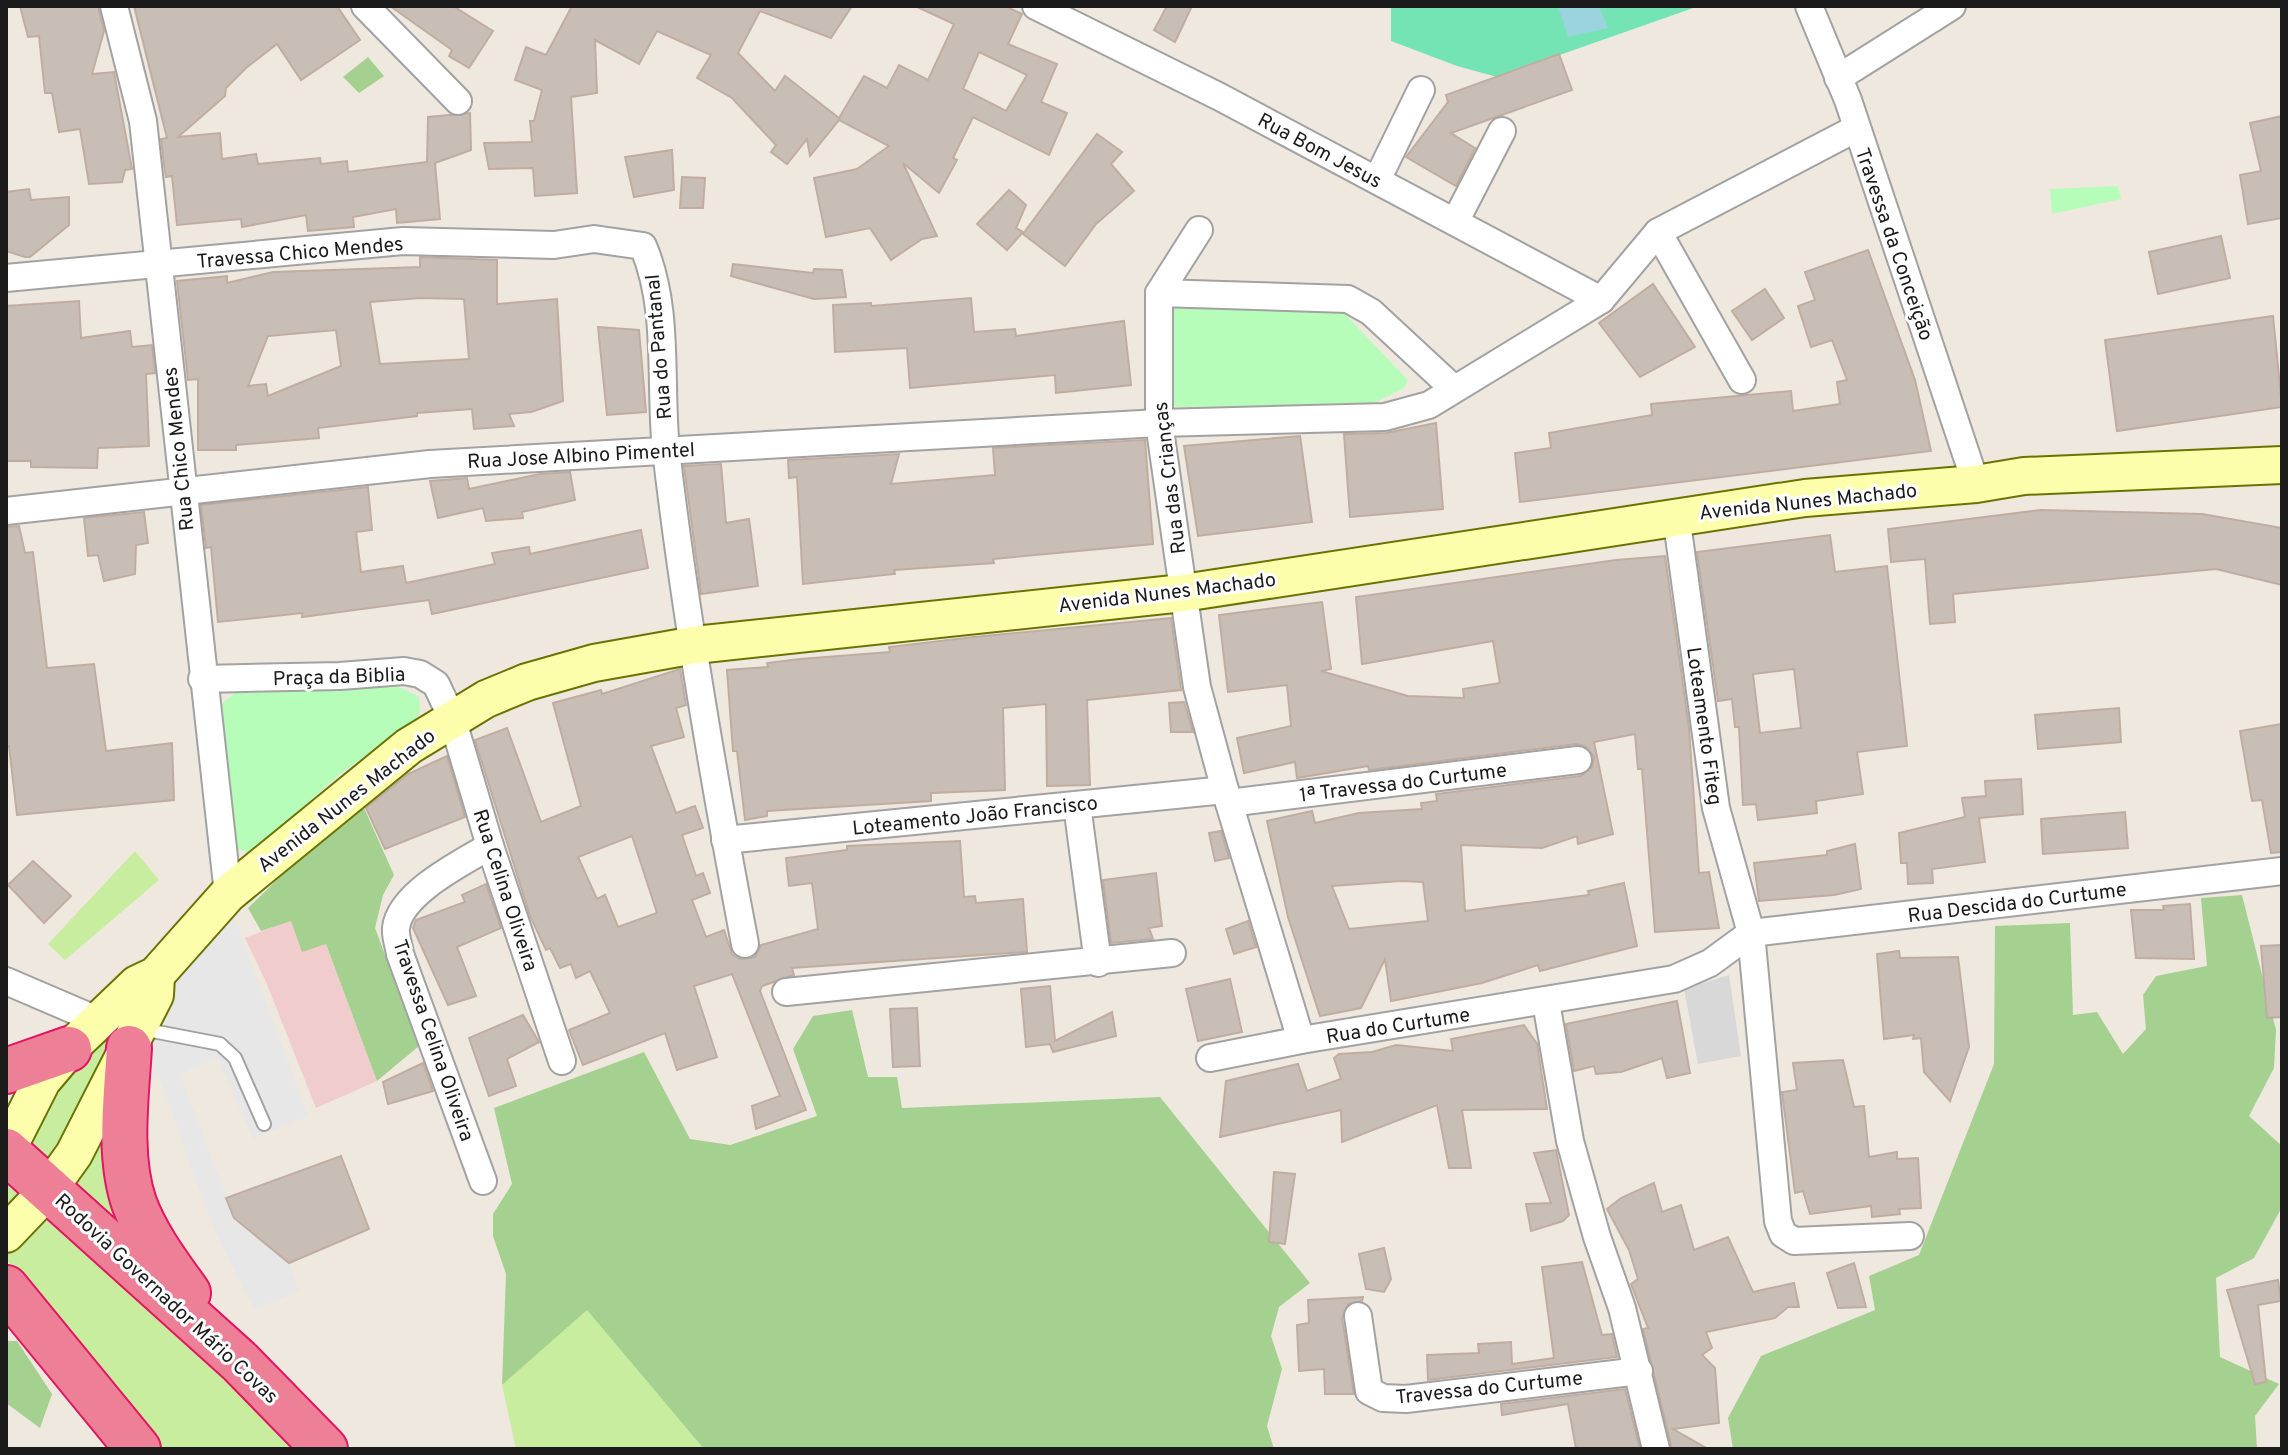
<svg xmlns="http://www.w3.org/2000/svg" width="2288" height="1455" viewBox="0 0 2288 1455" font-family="Overpass,sans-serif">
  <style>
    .residential { fill: #d9d8d8 }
    .commercial { fill: #f1cccc }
    .grass { fill: #c9ed9f }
    .forest { fill: #a5d190 }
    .park { fill: #b6fdb9 }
    .pitch { fill: #75e4b5 }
    .parking { fill: #e7e7e7 }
    .water { fill: #9bd3df }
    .building { fill: #c9beb5; stroke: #c0ada0; stroke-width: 2; fill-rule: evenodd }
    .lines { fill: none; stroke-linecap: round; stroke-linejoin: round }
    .lane-casing { stroke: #a2a2a2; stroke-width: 16 }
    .street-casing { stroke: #a2a2a2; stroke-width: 30 }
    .secondary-casing { stroke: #6b7300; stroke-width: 40 }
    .highway-casing { stroke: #e21663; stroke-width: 48 }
    .lane { stroke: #fff; stroke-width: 12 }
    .street { stroke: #fff; stroke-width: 26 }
    .secondary { stroke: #fdfeac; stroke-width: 36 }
    .highway { stroke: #ed7f97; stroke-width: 44 }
    .labels { text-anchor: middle; stroke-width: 6; stroke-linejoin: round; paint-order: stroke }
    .street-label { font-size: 20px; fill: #1b1b1b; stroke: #fff }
  </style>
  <rect width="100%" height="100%" fill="#eee8df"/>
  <polygon class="residential" points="1729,975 1741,1056 1698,1064 1684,989"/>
  <polygon class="commercial" points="291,920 326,944 377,1081 316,1108 266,982 245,938"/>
  <g class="grass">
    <polygon points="135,851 159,880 65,960 48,944"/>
    <polygon points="102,1033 119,1045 58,1168 26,1138 47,1083"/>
    <polygon points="122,1081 118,1142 198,1315 62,1189"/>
    <polygon points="6,1167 301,1449 158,1449 6,1259"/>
    <polygon points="587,1309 704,1449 516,1449 502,1385"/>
  </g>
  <g class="forest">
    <polygon points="368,57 384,76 359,93 343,77"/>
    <polygon points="360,799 394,875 383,895 375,928 419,1046 377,1081 326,944 302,952 291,921 261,931 248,908"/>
    <polygon points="2242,895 2276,1030 2274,1068 2249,1116 2282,1146 2282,1207 2254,1258 2216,1278 2220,1357 2279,1384 2255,1416 2257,1449 1733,1449 1728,1418 1761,1356 1875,1310 1869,1276 1919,1255 1994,1064 1995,926 2070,923 2073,1015 2097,1012 2123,1054 2146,1029 2143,995 2156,976 2207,966 2201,898"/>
    <polygon points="852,1010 868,1077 897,1077 902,1108 1160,1097 1310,1283 1279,1307 1271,1336 1282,1369 1267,1426 1274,1449 704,1449 587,1310 502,1385 506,1274 493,1236 493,1214 512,1184 494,1108 644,1052 690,1139 730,1145 817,1116 793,1049 813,1016"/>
    <polygon points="6,1341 17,1341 52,1394 40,1428 6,1403"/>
  </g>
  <g class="park">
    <polygon points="2118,186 2121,199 2052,214 2050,189"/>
    <polygon points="1175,303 1339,308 1408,380 1404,388 1370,405 1176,407 1169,400 1169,308"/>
    <polygon points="399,687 419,697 420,712 415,720 340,774 255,849 248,852 236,849 217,708 235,693"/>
  </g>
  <polygon class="pitch" points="1391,6 1699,6 1497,77 1457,66 1391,41"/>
  <polygon class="parking" points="232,912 308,1116 253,1139 218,1058 180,1074 234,1218 289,1263 299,1291 254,1310 213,1227 159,1077 140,1079 166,989"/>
  <polygon class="water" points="1558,6 1599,6 1608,28 1568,37"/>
  <g class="building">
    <polygon points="20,6 98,6 104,31 92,74 114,72 132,169 125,170 122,182 89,184 80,129 59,132 52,93 45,93 39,36 28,37"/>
    <polygon points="134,6 337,6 360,40 301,80 277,44 246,68 226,88 225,96 178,137 220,133 222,159 256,154 258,164 320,158 321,164 347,161 348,172 427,162 428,117 470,113 471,150 435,163 440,219 397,223 396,209 353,217 354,227 308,231 306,215 242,227 241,219 177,225 172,176 166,177 164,165 161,139 167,138"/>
    <polygon points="390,6 453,6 493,31 469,68 449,56 452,50"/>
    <path d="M572,6H852L831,38L760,11L738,53L775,91L785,76L839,118L864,76L887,88L899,65L928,80L954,24L915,6H1005L1022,14L1008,44L1057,64L1041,102L1067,113L1049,155L973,117L953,158L957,160L939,193L903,163L937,236L922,239L891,260L870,228L826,237L814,178L857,169L889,146L839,120L810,156L807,139L787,164L771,152L776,145L732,98L697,78L711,55L657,31L639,64L595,40L597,93L571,97L577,193L535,196L533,168L489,169L484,143L532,142L530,121H534L542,90L515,80L526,47L546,55ZM979,52L1027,75L1006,111L963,89Z"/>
    <polygon points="1167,6 1192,6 1175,42 1154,30"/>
    <polygon points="1559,54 1572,90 1451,133 1475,148 1456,186 1406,157 1448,102 1446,95"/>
    <polygon points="2282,116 2282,218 2248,224 2240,175 2261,171 2250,123"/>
    <polygon points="1097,134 1122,152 1111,164 1134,191 1096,224 1065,266 1023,234"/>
    <polygon points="672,150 674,190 634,197 625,157"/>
    <polygon points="682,177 705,178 703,208 680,208"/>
    <polygon points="29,189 31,200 69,197 69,225 30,257 25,257 6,251 6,192"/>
    <polygon points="1009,190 1026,205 1016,228 1023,232 1007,250 977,224"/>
    <polygon points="2221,236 2230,278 2158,294 2149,252"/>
    <polygon points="1868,250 1915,380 1931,451 1520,502 1515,453 1551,448 1549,433 1652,415 1651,404 1791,391 1793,411 1840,404 1837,382 1847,380 1832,340 1811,347 1798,306 1815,300 1805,272"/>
    <path d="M420,257L497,260V304L557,299L563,401L531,412L509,414L514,426L474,429L472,409L417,413V416L318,428L319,438L236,445V450H198V379L188,380L177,281L227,276V283L273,272L420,267ZM420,298L464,299L469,359L380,364L370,302ZM336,330L341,366L268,396L266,384L248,386L268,336Z"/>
    <polygon points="733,264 813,273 814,269 842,270 846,297 814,299 731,276"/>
    <polygon points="1653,284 1695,347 1640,377 1599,323"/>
    <polygon points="1765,289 1784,318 1752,340 1732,311"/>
    <polygon points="971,298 974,332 1015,329 1016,336 1124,321 1131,385 1056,393 1055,375 910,388 907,348 835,352 833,305 871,303 871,306"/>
    <polygon points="79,301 81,338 130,331 132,347 152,345 155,373 146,374 149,446 98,448 97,468 31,467 31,461 6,461 6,306"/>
    <polygon points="2273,316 2282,407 2117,431 2105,340"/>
    <polygon points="598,327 639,330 646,412 607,415"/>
    <polygon points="1436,423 1443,509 1350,517 1344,434 1386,433"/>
    <polygon points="1300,436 1312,522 1198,536 1184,446"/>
    <polygon points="1145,440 1153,544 993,559 994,563 894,570 895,574 803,584 797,477 789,478 788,460 899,454 891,484 995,475 993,448"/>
    <polygon points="721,464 726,523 749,519 758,586 701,594 684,466"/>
    <polygon points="570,472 575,500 522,512 523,518 486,521 483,508 438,518 430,481 467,478 469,489 540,474"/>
    <polygon points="368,487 372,530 356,532 361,572 403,566 406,583 495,564 492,553 529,547 530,554 641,530 648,568 432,614 429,600 302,617 302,613 218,622 211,547 206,548 201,505"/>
    <polygon points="2041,510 2202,514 2282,528 2282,585 2216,569 1953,594 1955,622 1930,624 1925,559 1891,562 1888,529"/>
    <polygon points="144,512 148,543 136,545 135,574 104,581 98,555 88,556 84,518"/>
    <polygon points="19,526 25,553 33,552 47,668 94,664 106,751 172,743 174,800 17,815 9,746 6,747 6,527"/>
    <path d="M1830,535L1835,572L1887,566L1907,746L1857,752L1863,794L1816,801L1817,813L1758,820L1756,804L1743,805L1739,727H1735L1732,699L1718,701L1697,552ZM1794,669L1801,728L1760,733L1753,674Z"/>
    <path d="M1665,556L1689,728L1699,873L1709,872L1719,928L1655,932L1642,769H1638L1635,734L1594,742L1613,834L1578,844L1577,836L1542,848L1461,845L1465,911L1589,895L1588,891L1624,883L1637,946L1540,971L1538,965L1482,983L1391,1001L1385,959L1361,1008L1320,1016L1288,917L1267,821L1312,811L1315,823L1359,813L1422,809L1421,803L1437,801L1436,794L1581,776L1592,767L1594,757L1585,746L1576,744L1369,770L1368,766L1297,778L1295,762L1244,773L1237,738L1291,726L1287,685L1228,692L1219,615L1322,602L1331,669L1321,671L1408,696L1464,698L1463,689L1500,683L1493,641L1362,664L1356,597L1616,560ZM1401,881L1423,882L1428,921L1349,929L1332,886Z"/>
    <polygon points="1171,618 1181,690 1087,700 1090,785 1047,786 1046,704 1003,708 1005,790 931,793 931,801 767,811 767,816 745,820 737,751 733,751 727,670 768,667 767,663 800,659 890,652 889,647 974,637"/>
    <path d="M680,669L686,705L676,708L684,737L651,746L676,813L695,806L703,828L682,835L696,876L703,873L710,893L692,900L706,937L724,930L732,954L739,959L755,957L761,945L818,929L812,883L789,886L786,858L847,850V846L960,841L964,897L975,896L976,903L1023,899L1027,952L792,968L794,975L762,986L760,991L806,1110L756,1129L752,1106L780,1096L732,974L694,986L717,1057L677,1070L665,1033L583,1065L569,1030L610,1013L590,971L576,978L571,964L560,968L550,948L546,950L530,916L475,740L507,728L541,822L581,806L553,703L601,690L602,694ZM632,836L657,913L618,927L605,895L597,899L578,857Z"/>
    <polygon points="1184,702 1193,732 1171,732 1169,703"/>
    <polygon points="2119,708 2121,742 2038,749 2035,715"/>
    <polygon points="2282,724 2282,852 2271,853 2262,800 2252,801 2240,731"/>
    <polygon points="447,756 465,817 385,849 366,808 408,774"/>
    <polygon points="2021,779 2023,814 1979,818 1985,862 1932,869 1933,883 1908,884 1907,863 1901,863 1899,833 1965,817 1962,798 1986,796 1985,781"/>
    <polygon points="2125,812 2128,848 2043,854 2041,819"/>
    <polygon points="1221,831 1229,858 1215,861 1209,833"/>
    <polygon points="1855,844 1861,889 1834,895 1759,901 1754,863 1827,855 1827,851"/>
    <polygon points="33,861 71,896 44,923 8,885"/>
    <polygon points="1156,873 1162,926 1149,928 1153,939 1111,943 1103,880"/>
    <polygon points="486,884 501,928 457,947 476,996 448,1005 413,928 416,920 465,902 462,895"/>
    <polygon points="2190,904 2194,959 2136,958 2131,910 2164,910 2163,906"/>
    <polygon points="1248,921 1256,947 1234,954 1226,929"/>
    <polygon points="2282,945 2282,1017 2267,1018 2261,946"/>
    <polygon points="1899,951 1900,958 1958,957 1969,1047 1950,1101 1924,1072 1921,1038 1913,1039 1914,1035 1884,1039 1877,954"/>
    <polygon points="1230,979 1242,1032 1198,1041 1186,989"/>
    <polygon points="1050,986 1055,1041 1112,1012 1116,1036 1053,1052 1050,1044 1026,1047 1021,989"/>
    <polygon points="1677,1001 1690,1073 1667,1078 1662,1058 1621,1072 1596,1074 1594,1066 1574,1071 1566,1024"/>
    <polygon points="917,1008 920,1066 893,1067 890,1009"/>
    <polygon points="523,1015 539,1042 507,1059 516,1086 489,1096 469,1038"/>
    <polygon points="1524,1025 1537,1044 1547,1109 1462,1110 1471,1168 1449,1168 1437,1105 1342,1142 1341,1110 1220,1137 1226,1081 1298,1064 1307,1091 1341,1079 1334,1058 1339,1054 1372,1052 1396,1045 1453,1051 1451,1039"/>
    <polygon points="1843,1060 1854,1107 1864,1106 1869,1157 1897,1152 1897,1159 1918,1158 1921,1208 1899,1209 1900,1214 1872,1217 1871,1206 1810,1214 1803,1191 1795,1193 1782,1092 1797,1090 1793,1063"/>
    <polygon points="423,1063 433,1091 388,1104 383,1082"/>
    <polygon points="1556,1150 1569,1215 1563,1221 1531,1231 1526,1204 1551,1203 1534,1153"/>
    <polygon points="341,1156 369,1229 289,1263 234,1218 226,1198"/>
    <polygon points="1274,1172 1295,1174 1285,1244 1269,1242"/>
    <polygon points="1654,1183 1662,1212 1681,1205 1694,1250 1728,1237 1753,1292 1794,1283 1799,1307 1788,1307 1775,1318 1706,1332 1712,1348 1702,1355 1715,1368 1719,1423 1673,1429 1708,1449 1672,1449 1643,1329 1648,1328 1631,1284 1638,1279 1629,1250 1607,1209 1621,1198"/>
    <polygon points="1384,1248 1391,1279 1384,1292 1366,1289 1359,1254"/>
    <polygon points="1582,1262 1602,1335 1612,1334 1617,1357 1428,1380 1427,1355 1479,1353 1478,1344 1511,1342 1512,1364 1554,1358 1542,1267"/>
    <polygon points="1854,1263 1866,1307 1838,1308 1827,1273"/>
    <polygon points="2278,1280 2281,1301 2258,1305 2266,1382 2255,1384 2227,1290"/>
    <polygon points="1363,1297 1362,1301 1348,1304 1342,1318 1354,1394 1325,1394 1324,1369 1299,1371 1297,1325 1309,1323 1308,1300"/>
    <polygon points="1625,1389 1640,1449 1576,1449 1568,1404 1502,1415 1501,1404"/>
  </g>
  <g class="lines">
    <g class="lane-casing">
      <polyline id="lane" points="142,1029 220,1044 235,1058 264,1124"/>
    </g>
    <g class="street-casing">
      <g id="street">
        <polyline points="114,6 143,121 228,894"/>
        <polyline points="365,6 458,101"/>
        <polyline points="1036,6 1220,97 1601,300"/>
        <polyline points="1809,6 1848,100 1976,484"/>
        <polyline points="1838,78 1952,6"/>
        <polyline points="1377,180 1421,90"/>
        <polyline points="1455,222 1502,131"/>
        <polyline points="1199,230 1159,293 1159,423 1197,687 1225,790 1301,1040 1674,979 1710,963 1751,933 2282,871"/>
        <polyline points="1658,232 1742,380"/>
        <path d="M6,278L403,241L554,245L594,239L643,246C670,309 659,383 666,450C685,615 714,781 745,944"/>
        <polyline points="1159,293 1348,299 1371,312 1454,389"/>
        <polyline points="6,511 430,464 1159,423 1385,417 1429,405 1601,300 1658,232 1855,129"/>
        <polyline points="1676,515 1716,808 1751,933 1778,1221 1783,1234 1794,1241 1910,1236"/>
        <polyline points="202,679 340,676 404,671 420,674 436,684 452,718 490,846 562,1061"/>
        <polyline points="1229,803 1578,760"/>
        <polyline points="1077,805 1098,963"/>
        <polyline points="725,840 1225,790"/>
        <polyline points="6,981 97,1020"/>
        <polyline points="786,992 1172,953"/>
        <polyline points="1546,1002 1570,1141 1597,1237 1622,1308 1656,1449"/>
        <polyline points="1210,1058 1301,1040"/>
        <path d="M483,1181L400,954C399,946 395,936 396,928C400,893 463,862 490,846"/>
        <polyline points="1358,1316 1369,1391 1383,1398 1406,1399 1639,1371"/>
      </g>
    </g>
    <g class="secondary-casing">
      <g id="secondary">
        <polyline points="6,1152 42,1081 69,1049 137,984 156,975 228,894 409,746 486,699 527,682 594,663 695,645 1183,593 1805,498 1976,484 2024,476 2282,465"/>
        <polyline points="6,1234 49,1189 74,1154 155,995 156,975"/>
      </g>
    </g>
    <g class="highway-casing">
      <g id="highway">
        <path d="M129,1048C126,1097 118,1156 134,1203C146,1236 168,1265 188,1293"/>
        <polyline points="6,1071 69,1049"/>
        <polyline points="6,1151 240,1362 325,1449"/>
        <polyline points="6,1288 138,1449"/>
      </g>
    </g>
    <use href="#lane" class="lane"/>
    <use href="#street" class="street"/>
    <use href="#secondary" class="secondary"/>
    <use href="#highway" class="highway"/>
  </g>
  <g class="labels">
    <g class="street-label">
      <text transform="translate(1320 150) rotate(28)" y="7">Rua Bom Jesus</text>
      <text transform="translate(1895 244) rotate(71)" y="7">Travessa da Conceição</text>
      <text transform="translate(300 252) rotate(-5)" y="7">Travessa Chico Mendes</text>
      <text transform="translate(658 347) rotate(-95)" y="7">Rua do Pantanal</text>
      <text transform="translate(178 449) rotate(-96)" y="7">Rua Chico Mendes</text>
      <text transform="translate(581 455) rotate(-3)" y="7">Rua Jose Albino Pimentel</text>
      <text transform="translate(1169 478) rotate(-97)" y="7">Rua das Crianças</text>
      <text transform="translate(1808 501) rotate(-6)" y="7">Avenida Nunes Machado</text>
      <text transform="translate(1167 592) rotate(-7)" y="7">Avenida Nunes Machado</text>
      <text transform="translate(339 676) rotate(-2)" y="7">Praça da Biblia</text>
      <text transform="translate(1705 726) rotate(82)" y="7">Loteamento Fiteg</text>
      <text transform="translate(1403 782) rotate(-7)" y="7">1ª Travessa do Curtume</text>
      <text transform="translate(346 800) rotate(-38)" y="7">Avenida Nunes Machado</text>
      <text transform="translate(975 815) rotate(-6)" y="7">Loteamento João Francisco</text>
      <text transform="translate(506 890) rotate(72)" y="7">Rua Celina Oliveira</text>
      <text transform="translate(2017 902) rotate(-7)" y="7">Rua Descida do Curtume</text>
      <text transform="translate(1398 1025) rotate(-9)" y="7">Rua do Curtume</text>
      <text transform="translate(434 1040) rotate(71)" y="7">Travessa Celina Oliveira</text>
      <text transform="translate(167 1298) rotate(43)" y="7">Rodovia Governador Mário Covas</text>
      <text transform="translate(1489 1387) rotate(-6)" y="7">Travessa do Curtume</text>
    </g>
  </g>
  <rect width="2288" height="1455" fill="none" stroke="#1b1b1b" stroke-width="16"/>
</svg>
